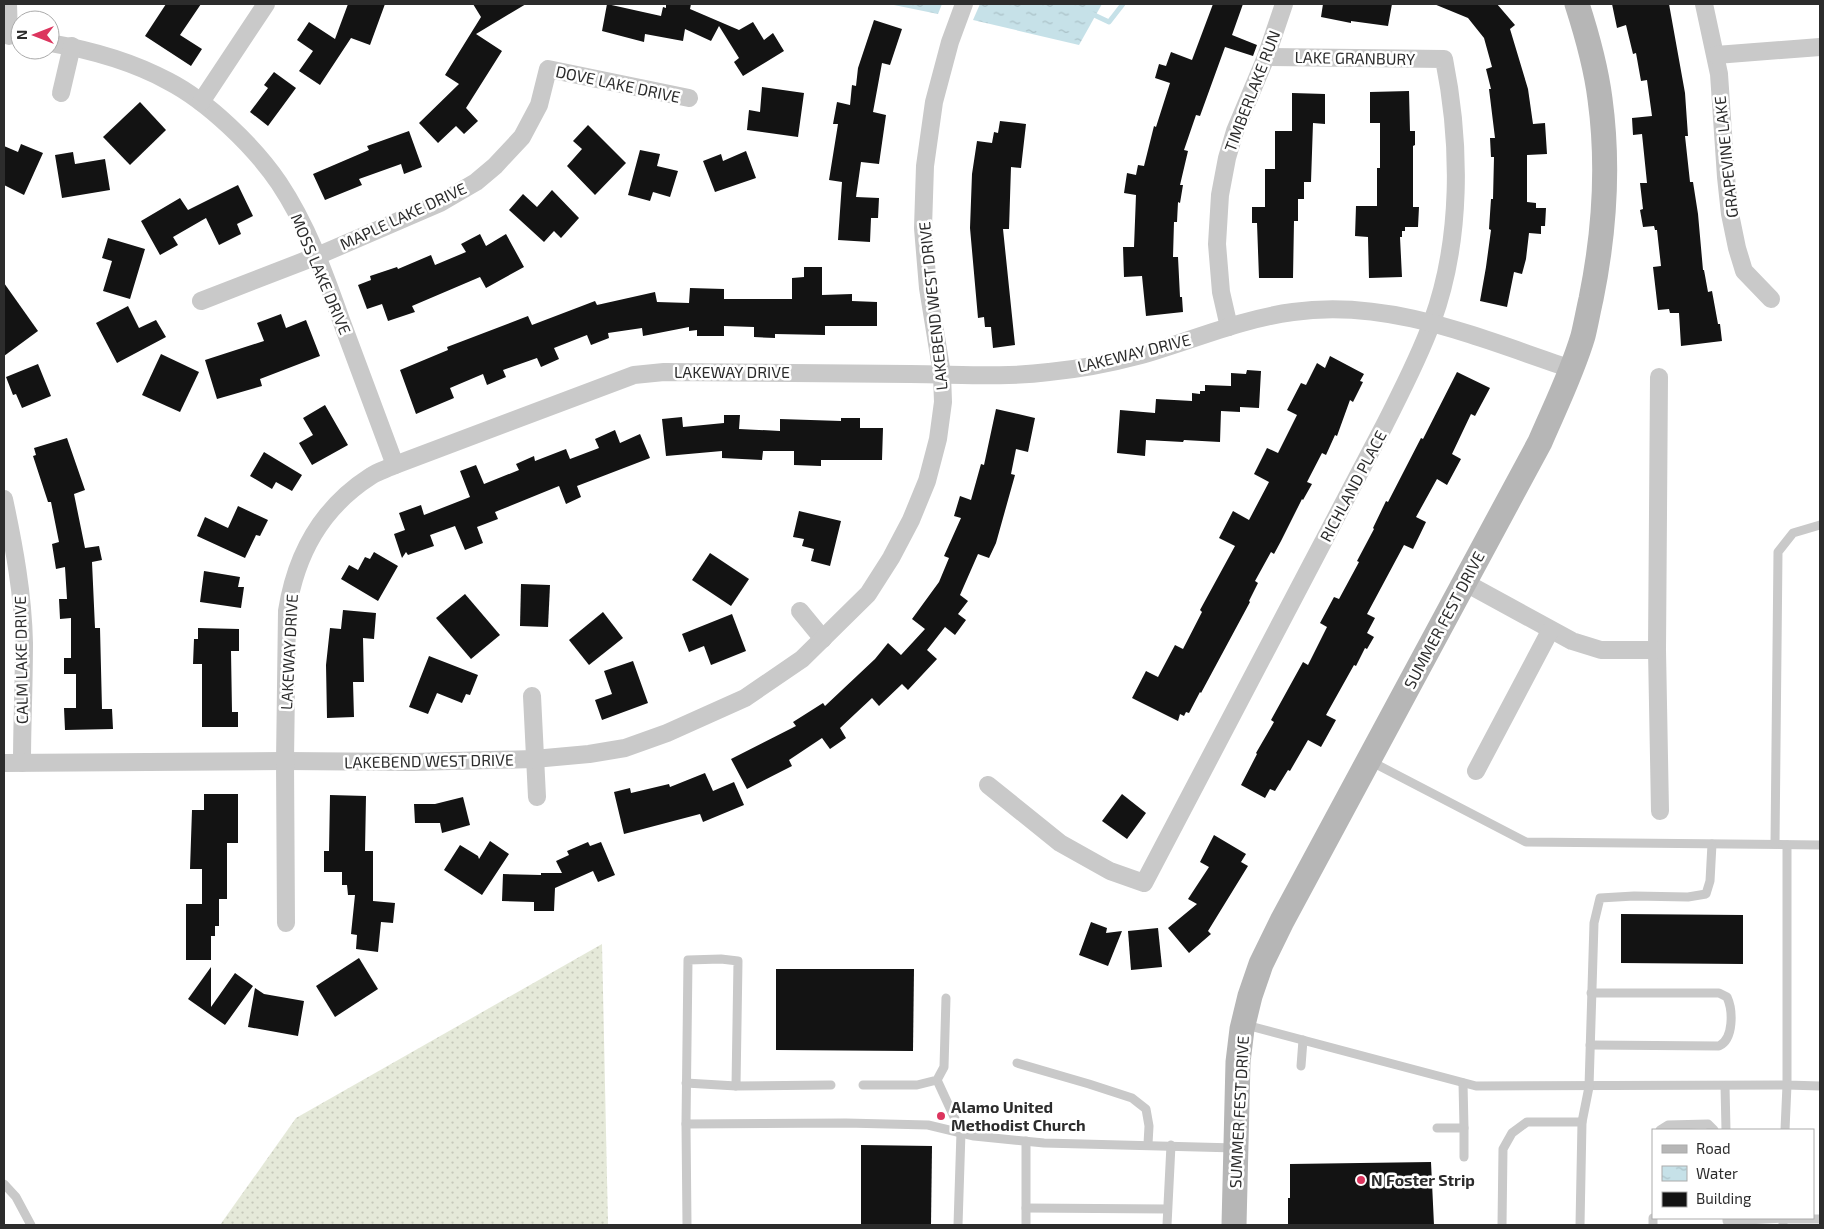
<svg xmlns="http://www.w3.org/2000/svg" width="1824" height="1229" viewBox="0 0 1824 1229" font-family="'Exo 2',sans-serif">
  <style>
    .grass { fill: url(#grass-dots) }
    .water { fill: url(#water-ripples) }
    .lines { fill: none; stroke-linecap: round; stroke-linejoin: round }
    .stream { stroke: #c6e1e8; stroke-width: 5 }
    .building { fill: #131313 }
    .lane { stroke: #c9c9c9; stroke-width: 9 }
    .street { stroke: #c9c9c9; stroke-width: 18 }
    .secondary { stroke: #b6b6b6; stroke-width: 25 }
    .poi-dot { fill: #dc355e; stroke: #fff; stroke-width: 2 }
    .labels { text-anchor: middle; stroke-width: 5; stroke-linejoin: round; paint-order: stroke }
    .street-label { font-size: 16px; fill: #2c2c2c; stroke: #fff }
    .poi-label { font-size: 16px; font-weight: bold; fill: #2c2c2c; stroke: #fff; text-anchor: start }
  </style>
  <defs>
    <pattern id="grass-dots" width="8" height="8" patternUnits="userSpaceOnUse" patternTransform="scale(1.25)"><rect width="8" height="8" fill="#e5e9d9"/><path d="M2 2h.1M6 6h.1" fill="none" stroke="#c5c8ba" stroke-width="1.8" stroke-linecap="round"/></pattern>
    <pattern id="water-ripples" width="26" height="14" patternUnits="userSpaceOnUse" patternTransform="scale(1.25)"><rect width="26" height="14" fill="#c6e1e8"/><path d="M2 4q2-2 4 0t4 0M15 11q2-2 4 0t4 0" fill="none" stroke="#aac1c7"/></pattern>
  </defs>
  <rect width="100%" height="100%" fill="#fff"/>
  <polygon class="grass" points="602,944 608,1225 220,1225 296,1118"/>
  <g class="water">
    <polygon points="889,4 942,4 938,14"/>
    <polygon points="980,4 1102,4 1079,45 973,20"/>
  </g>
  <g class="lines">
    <polyline class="stream" points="1090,13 1109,22 1123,4"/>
  </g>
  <g class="building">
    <polygon points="166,4 201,4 180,35 202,49 191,66 145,36"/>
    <polygon points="348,4 385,4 370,45 351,38 320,85 299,71 313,51 297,40 309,22 335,39"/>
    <polygon points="473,4 526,4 476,34 502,51 466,108 478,121 464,134 456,126 438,143 419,123 459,84 445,75 481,17"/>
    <polygon points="607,4 661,16 663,7 666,8 666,4 691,4 690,9 739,30 753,22 764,40 773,33 784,51 743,76 734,62 739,58 719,26 711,41 685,29 683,41 645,34 644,42 602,31"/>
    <polygon points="1213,4 1243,4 1232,35 1257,45 1253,56 1225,47 1200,116 1196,115 1184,150 1188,151 1180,185 1183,185 1180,203 1178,202 1177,222 1174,222 1173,257 1178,257 1180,297 1182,297 1183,312 1146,316 1142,276 1124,277 1123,247 1134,247 1136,195 1124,193 1127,173 1136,175 1138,165 1144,166 1154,126 1156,127 1170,83 1155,78 1159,64 1166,66 1171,52 1192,60"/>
    <polygon points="1323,4 1392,4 1388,26 1351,21 1351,23 1321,17"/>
    <polygon points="1434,4 1497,4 1515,25 1510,29 1528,89 1533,124 1545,123 1547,154 1527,155 1527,202 1536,203 1536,208 1546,208 1545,226 1541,226 1541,234 1529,233 1526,259 1522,274 1514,272 1507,307 1480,301 1486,267 1491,230 1489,229 1491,199 1493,199 1494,157 1491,157 1490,138 1495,138 1489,89 1491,89 1486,69 1492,67 1484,38 1468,18"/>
    <polygon points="1612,4 1669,4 1685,93 1688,136 1685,136 1690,182 1693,182 1698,214 1703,270 1704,270 1708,292 1712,291 1718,324 1720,324 1722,341 1681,346 1679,313 1670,313 1669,309 1658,310 1653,267 1661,266 1657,230 1655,230 1654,226 1643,227 1640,210 1643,209 1640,183 1647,183 1642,134 1633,135 1632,118 1652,116 1647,80 1641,81 1636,53 1633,54 1626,25 1617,28"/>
    <polygon points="874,20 902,29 890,65 882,63 873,112 886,115 879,164 861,162 856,197 879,198 878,218 871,218 870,242 838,240 842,182 829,180 838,124 833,124 837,102 850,105 852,85 856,86 858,68"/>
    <polygon points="274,72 296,88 268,126 250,112 268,88 264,85"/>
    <polygon points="762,87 804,93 798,137 747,130 749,110 760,112"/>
    <polygon points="1409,91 1410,131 1415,131 1415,145 1413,146 1413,207 1419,207 1418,227 1405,227 1405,231 1402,231 1402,237 1400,237 1402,277 1369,278 1368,237 1355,236 1356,206 1377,206 1377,168 1380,168 1380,123 1370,123 1370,92"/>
    <polygon points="1292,93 1325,94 1325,124 1313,123 1311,182 1304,182 1304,199 1298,199 1298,221 1294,221 1293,278 1259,278 1257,223 1252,223 1252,207 1265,207 1265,169 1275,169 1275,131 1292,131"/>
    <polygon points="140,102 166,130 130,165 103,137"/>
    <polygon points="1000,121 1026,124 1021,168 1011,167 1009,229 1003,229 1015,345 993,348 991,327 985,327 984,317 978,318 970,228 972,174 977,141 992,143 994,132 998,133"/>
    <polygon points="588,125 626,163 595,195 567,166 582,149 573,141"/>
    <polygon points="409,131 422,167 404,174 401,164 359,179 362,185 325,200 313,174 369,150 367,146"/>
    <polygon points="21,144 43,153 24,195 4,185 4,146 18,152"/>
    <polygon points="640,150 660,154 657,166 678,171 670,197 653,192 650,201 628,195"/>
    <polygon points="746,151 756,178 715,192 703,161 721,154 723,161"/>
    <polygon points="73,152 75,164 105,159 110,190 62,198 55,155"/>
    <polygon points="238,185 253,216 237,224 241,234 219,245 206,218 173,237 178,245 160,255 141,221 180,198 188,210"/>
    <polygon points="552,190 579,218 561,238 554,231 544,242 509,210 523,194 537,207"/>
    <polygon points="480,234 486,246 506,234 524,267 486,288 480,277 412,306 415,312 388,321 382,304 367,309 358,285 371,280 370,276 397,267 398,269 431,255 435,265 466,252 461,244"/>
    <polygon points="108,238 145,249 130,299 103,291 112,261 102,258"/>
    <polygon points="804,267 822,267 822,295 852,294 852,301 877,302 877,326 825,326 825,335 775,334 775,338 754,337 754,327 724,326 724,336 697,336 697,330 689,331 689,327 643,336 642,328 608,333 609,338 591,345 587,335 554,348 559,359 541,367 537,358 503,370 506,377 487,385 483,374 450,388 454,398 416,414 400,370 448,350 447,347 528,316 532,325 595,301 597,305 655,292 657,302 689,303 690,288 724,289 724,299 792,299 792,278 804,277"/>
    <polygon points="4,283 38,331 4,356"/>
    <polygon points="128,306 139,328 156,320 166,337 117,363 96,323"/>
    <polygon points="281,314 286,328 306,320 320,356 260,379 262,386 217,399 205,360 264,341 257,323"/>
    <polygon points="161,354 199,372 180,412 142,395"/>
    <polygon points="1330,356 1364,374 1360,381 1363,382 1353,402 1350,400 1337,436 1335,435 1326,455 1322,453 1307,482 1312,484 1303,500 1302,499 1281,541 1274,554 1271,552 1255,581 1258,583 1249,601 1250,602 1201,693 1200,692 1189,713 1186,712 1184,716 1180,714 1178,721 1132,698 1146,671 1158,677 1175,645 1183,649 1202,612 1200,610 1235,546 1219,538 1233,511 1249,520 1269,482 1254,474 1267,448 1278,453 1297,415 1287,410 1301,383 1306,385 1317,363 1325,368"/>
    <polygon points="38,364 51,396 22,408 16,394 13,395 6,377"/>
    <polygon points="1247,370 1261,371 1259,408 1240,407 1240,412 1221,411 1220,442 1184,440 1183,442 1146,440 1145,456 1117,453 1120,410 1155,413 1156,399 1192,401 1192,393 1200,394 1200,391 1205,391 1205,385 1231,386 1231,373 1246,374"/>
    <polygon points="1457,372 1490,388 1475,416 1471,414 1452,454 1461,459 1447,485 1437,479 1416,517 1426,522 1413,549 1404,545 1367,614 1375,618 1367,633 1374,637 1367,649 1365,648 1356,666 1354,665 1326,715 1336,720 1321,747 1308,740 1290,771 1288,770 1275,791 1270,789 1265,798 1241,785 1257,754 1256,753 1274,722 1271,720 1303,662 1308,665 1327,627 1320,623 1334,597 1339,599 1359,562 1357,561 1374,529 1373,528 1386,501 1388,502 1421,438 1423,439"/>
    <polygon points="325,405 348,445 312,465 299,443 313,435 303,418"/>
    <polygon points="996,409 1035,418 1028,452 1016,449 1011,474 1015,475 996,543 989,558 978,554 960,595 968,601 958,614 966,620 955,635 945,627 927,650 937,659 908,690 902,684 879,706 872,698 840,728 846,738 830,749 822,738 789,760 792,766 747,789 731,759 796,726 793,722 823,703 825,706 875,659 888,643 901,655 925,629 912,619 939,582 949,558 944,556 961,518 954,516 960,496 971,500 981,464 984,465"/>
    <polygon points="724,415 740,415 739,429 780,431 780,419 841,421 841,418 860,418 860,428 883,428 882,460 821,460 821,466 794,465 794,451 763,451 762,460 722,458 722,451 666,456 662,419 682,417 683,427 724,423"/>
    <polygon points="615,430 620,443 640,434 650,458 577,486 581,497 566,504 559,486 495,512 498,519 477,527 483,543 465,550 455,526 430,535 434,546 408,555 406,552 402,558 394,534 405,530 399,513 421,505 424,515 470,497 460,471 476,465 484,484 519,470 516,464 534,456 535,461 566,449 570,459 599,448 595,439"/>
    <polygon points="67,438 85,490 74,494 85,548 99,546 102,560 92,562 95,628 100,628 102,709 112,709 113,729 65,730 64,708 76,708 76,674 64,674 64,658 71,658 71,618 60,619 59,599 67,599 65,567 56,569 52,544 59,542 51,502 48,502 33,456 36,455 34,448"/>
    <polygon points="264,452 302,475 292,491 276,482 272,489 250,476"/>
    <polygon points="238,506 268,520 260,536 256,535 245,558 197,536 205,517 228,528"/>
    <polygon points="799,511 841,521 830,566 811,561 814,549 802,546 804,539 793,537"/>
    <polygon points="374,552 398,566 378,601 341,579 349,565 358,570 365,557 370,559"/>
    <polygon points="710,553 749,579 731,606 692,580"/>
    <polygon points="204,571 240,577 238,587 244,587 241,608 200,602"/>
    <polygon points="521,584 550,585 548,627 520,626"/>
    <polygon points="465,594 500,635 471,659 436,618"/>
    <polygon points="343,610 376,613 374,639 363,638 364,682 353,682 354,717 327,718 326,665 330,628 341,629"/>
    <polygon points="603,612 623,638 589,665 569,640"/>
    <polygon points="732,614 746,651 711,665 704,646 689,652 682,634"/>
    <polygon points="198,628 239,629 239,651 231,651 232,712 238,712 238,727 202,727 202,664 193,664 194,639 198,639"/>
    <polygon points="429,656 478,675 470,695 466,694 462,703 437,693 428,714 409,707"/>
    <polygon points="633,661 648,703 602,720 595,700 612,694 604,671"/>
    <polygon points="705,773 713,791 734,782 744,805 703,822 700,814 624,834 614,792 630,788 631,793 669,784 670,787"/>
    <polygon points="204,794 238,794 238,843 227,843 227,899 219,899 219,926 215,926 215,936 211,936 211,960 186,960 186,904 202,904 202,869 190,869 192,810 204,810"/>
    <polygon points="1122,794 1146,813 1127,839 1102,821"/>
    <polygon points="330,795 366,796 365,851 373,851 373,901 395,903 393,923 381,922 378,952 356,949 357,935 351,934 355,895 348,895 347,885 342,885 342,872 324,872 324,851 329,851"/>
    <polygon points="463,797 470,825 442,833 440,823 415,823 414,804 435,804"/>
    <polygon points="1214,835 1246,854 1241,862 1248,866 1208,931 1211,934 1189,953 1168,928 1197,904 1188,899 1209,867 1200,862"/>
    <polygon points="490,841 509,854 482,895 444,870 460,845 478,856 479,859"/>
    <polygon points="588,842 590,846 601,842 615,875 598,882 593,871 555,888 554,911 534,911 534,902 502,901 503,874 541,875 541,873 562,873 556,861 569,855 567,851"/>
    <polygon points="1621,914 1743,915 1743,964 1621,963"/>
    <polygon points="1091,922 1107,928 1106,933 1122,931 1108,966 1079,955"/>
    <polygon points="1158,928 1162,967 1131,970 1128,931"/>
    <polygon points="359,958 378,989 335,1017 316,986"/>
    <polygon points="211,967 211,1007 235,973 253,986 225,1025 188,999"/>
    <polygon points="776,969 914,969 913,1051 776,1050"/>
    <polygon points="255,988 264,994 304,1001 298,1036 248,1027"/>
    <polygon points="861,1145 932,1146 931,1225 861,1225"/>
    <polygon points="1431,1162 1434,1225 1288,1225 1288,1198 1290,1198 1290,1164"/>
  </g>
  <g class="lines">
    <g class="lane">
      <polyline points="1370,761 1526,842 1820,845"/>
      <polyline points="1775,844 1778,552 1793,533 1820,525"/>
      <polyline points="1787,845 1787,1085 1820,1086"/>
      <polyline points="1246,1025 1476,1086 1787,1085 1785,1130"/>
      <path d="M1590,1045L1719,1046C1734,1039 1733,1010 1727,997L1719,993H1591"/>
      <polyline points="1017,1063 1089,1084 1132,1098 1146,1109 1149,1126 1148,1144"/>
      <polyline points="1301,1066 1303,1040"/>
      <polyline points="937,1080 961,1132 958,1225"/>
      <polyline points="686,1083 736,1086"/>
      <polyline points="831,1085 736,1086 738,961 721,959 688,960 686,1124 846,1123 928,1125 974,1136 1044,1143 1236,1148"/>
      <polyline points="863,1085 917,1085 937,1080 944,1067 946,998"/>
      <polyline points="1725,1086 1726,1130"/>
      <polyline points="686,1124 687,1225"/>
      <polyline points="1437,1128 1464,1128 1463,1083"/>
      <polyline points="1464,1128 1464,1157"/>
      <polyline points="1660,1130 1668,1125 1708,1124 1714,1130"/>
      <polyline points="1026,1141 1026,1225"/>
      <polyline points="4,1184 16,1197 31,1225"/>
      <polyline points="1026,1208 1167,1209"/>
      <polyline points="1727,1218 1727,1221 1783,1218"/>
      <polyline points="1167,1225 1171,1145"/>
      <polyline points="1502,1225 1503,1149 1512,1133 1527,1122 1582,1122"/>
      <polyline points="1580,1225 1582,1122 1589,1087 1594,923 1600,898 1634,896 1688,897 1706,894 1710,881 1712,844"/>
      <polyline points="1653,1225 1653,1218"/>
      <polyline points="1783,1225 1783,1219 1820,1219"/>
    </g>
    <g class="street">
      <polyline points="8,4 9,36"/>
      <polyline points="1704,4 1719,74 1726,177 1730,214 1737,248 1744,271 1771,299"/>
      <path d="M50,43C91,50 131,61 168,81C207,101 254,146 279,183C307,225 324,272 341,320C359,368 377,417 395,465"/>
      <polyline points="1716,55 1820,47"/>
      <polyline points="61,93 72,46"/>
      <polyline points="201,102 266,4"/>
      <polyline points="201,301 317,256 440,203 476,182 495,166 522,137 539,105 548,69 689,98"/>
      <polyline points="1229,327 1221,292 1217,244 1220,195 1227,158 1235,131 1266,57 1284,4"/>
      <polyline points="1659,377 1657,650 1660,811"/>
      <path d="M4,499C14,546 23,594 24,643C24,683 22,723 22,763"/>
      <polyline points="1464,582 1572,641 1601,650 1657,650"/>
      <polyline points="800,611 823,639"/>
      <polyline points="532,696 537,797"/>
      <polyline points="4,763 285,761 413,762 534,759 589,754 625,748 667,733 745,698 802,659 868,594 891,558 911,520 927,481 938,439 943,402 942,374 928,288 923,228 925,166 934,102 950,42 964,4"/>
      <polyline points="1476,771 1550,631"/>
      <path d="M988,785L1060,843L1110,871L1144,883L1384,426C1401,392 1419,358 1432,322C1462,240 1461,144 1444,59L1266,57"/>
      <path d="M286,923L285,761L287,611C296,554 321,508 371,476C378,471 387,469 395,465L634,375L664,372C746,372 828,373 910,374C956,374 1003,378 1049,372C1080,369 1111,363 1141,355C1191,341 1240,319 1293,312C1390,298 1481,339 1572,369"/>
    </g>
    <path class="secondary" d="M1234,1225L1238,1062L1242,1029L1250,996L1261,964L1282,921L1540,442C1555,407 1572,373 1583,336C1586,324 1588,312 1591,299C1604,235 1609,165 1600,99C1596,67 1587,35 1577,4"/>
  </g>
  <g class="poi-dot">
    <circle cx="941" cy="1116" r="5"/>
    <circle cx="1361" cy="1180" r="5"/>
  </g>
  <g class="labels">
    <g class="street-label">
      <text transform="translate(1355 58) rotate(1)" y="6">LAKE GRANBURY</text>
      <text transform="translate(618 84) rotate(12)" y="6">DOVE LAKE DRIVE</text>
      <text transform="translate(1252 91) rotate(-69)" y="6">TIMBERLAKE RUN</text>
      <text transform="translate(1726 157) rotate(-96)" y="6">GRAPEVINE LAKE</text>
      <text transform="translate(403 216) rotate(-25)" y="6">MAPLE LAKE DRIVE</text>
      <text transform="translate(321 274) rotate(67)" y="6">MOSS LAKE DRIVE</text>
      <text transform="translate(933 306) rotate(-96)" y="6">LAKEBEND WEST DRIVE</text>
      <text transform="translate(1134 353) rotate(-14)" y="6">LAKEWAY DRIVE</text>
      <text x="732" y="378">LAKEWAY DRIVE</text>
      <text transform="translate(1353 486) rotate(-62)" y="6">RICHLAND PLACE</text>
      <text transform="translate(1444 620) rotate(-62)" y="6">SUMMER FEST DRIVE</text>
      <text transform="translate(289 652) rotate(-87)" y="6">LAKEWAY DRIVE</text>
      <text transform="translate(21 660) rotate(-91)" y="6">CALM LAKE DRIVE</text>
      <text transform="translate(429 761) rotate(-1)" y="6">LAKEBEND WEST DRIVE</text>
      <text transform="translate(1239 1112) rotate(-87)" y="6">SUMMER FEST DRIVE</text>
    </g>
    <g class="poi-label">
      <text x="951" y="1113">Alamo United<tspan x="951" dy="18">Methodist Church</tspan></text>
      <text x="1371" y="1186">N Foster Strip</text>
    </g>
  </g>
  <rect width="1824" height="1229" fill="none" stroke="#2c2c2c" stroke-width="10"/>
  <rect x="1652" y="1129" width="162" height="90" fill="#ffffff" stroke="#ababab"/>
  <rect x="1662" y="1145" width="25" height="8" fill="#b6b6b6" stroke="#ababab"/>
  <text x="1696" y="1154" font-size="15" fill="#2c2c2c">Road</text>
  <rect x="1662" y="1166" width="25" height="15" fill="url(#water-ripples)" stroke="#ababab"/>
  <text x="1696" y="1179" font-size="15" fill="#2c2c2c">Water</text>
  <rect x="1662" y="1192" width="25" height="15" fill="#131313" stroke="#ababab"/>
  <text x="1696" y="1204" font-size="15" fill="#2c2c2c">Building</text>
  <g transform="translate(35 35) rotate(270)"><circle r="24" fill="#ffffff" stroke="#ababab"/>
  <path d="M0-4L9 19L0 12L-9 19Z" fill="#dc355e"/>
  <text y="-8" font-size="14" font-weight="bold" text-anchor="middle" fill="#2c2c2c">N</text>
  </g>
</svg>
